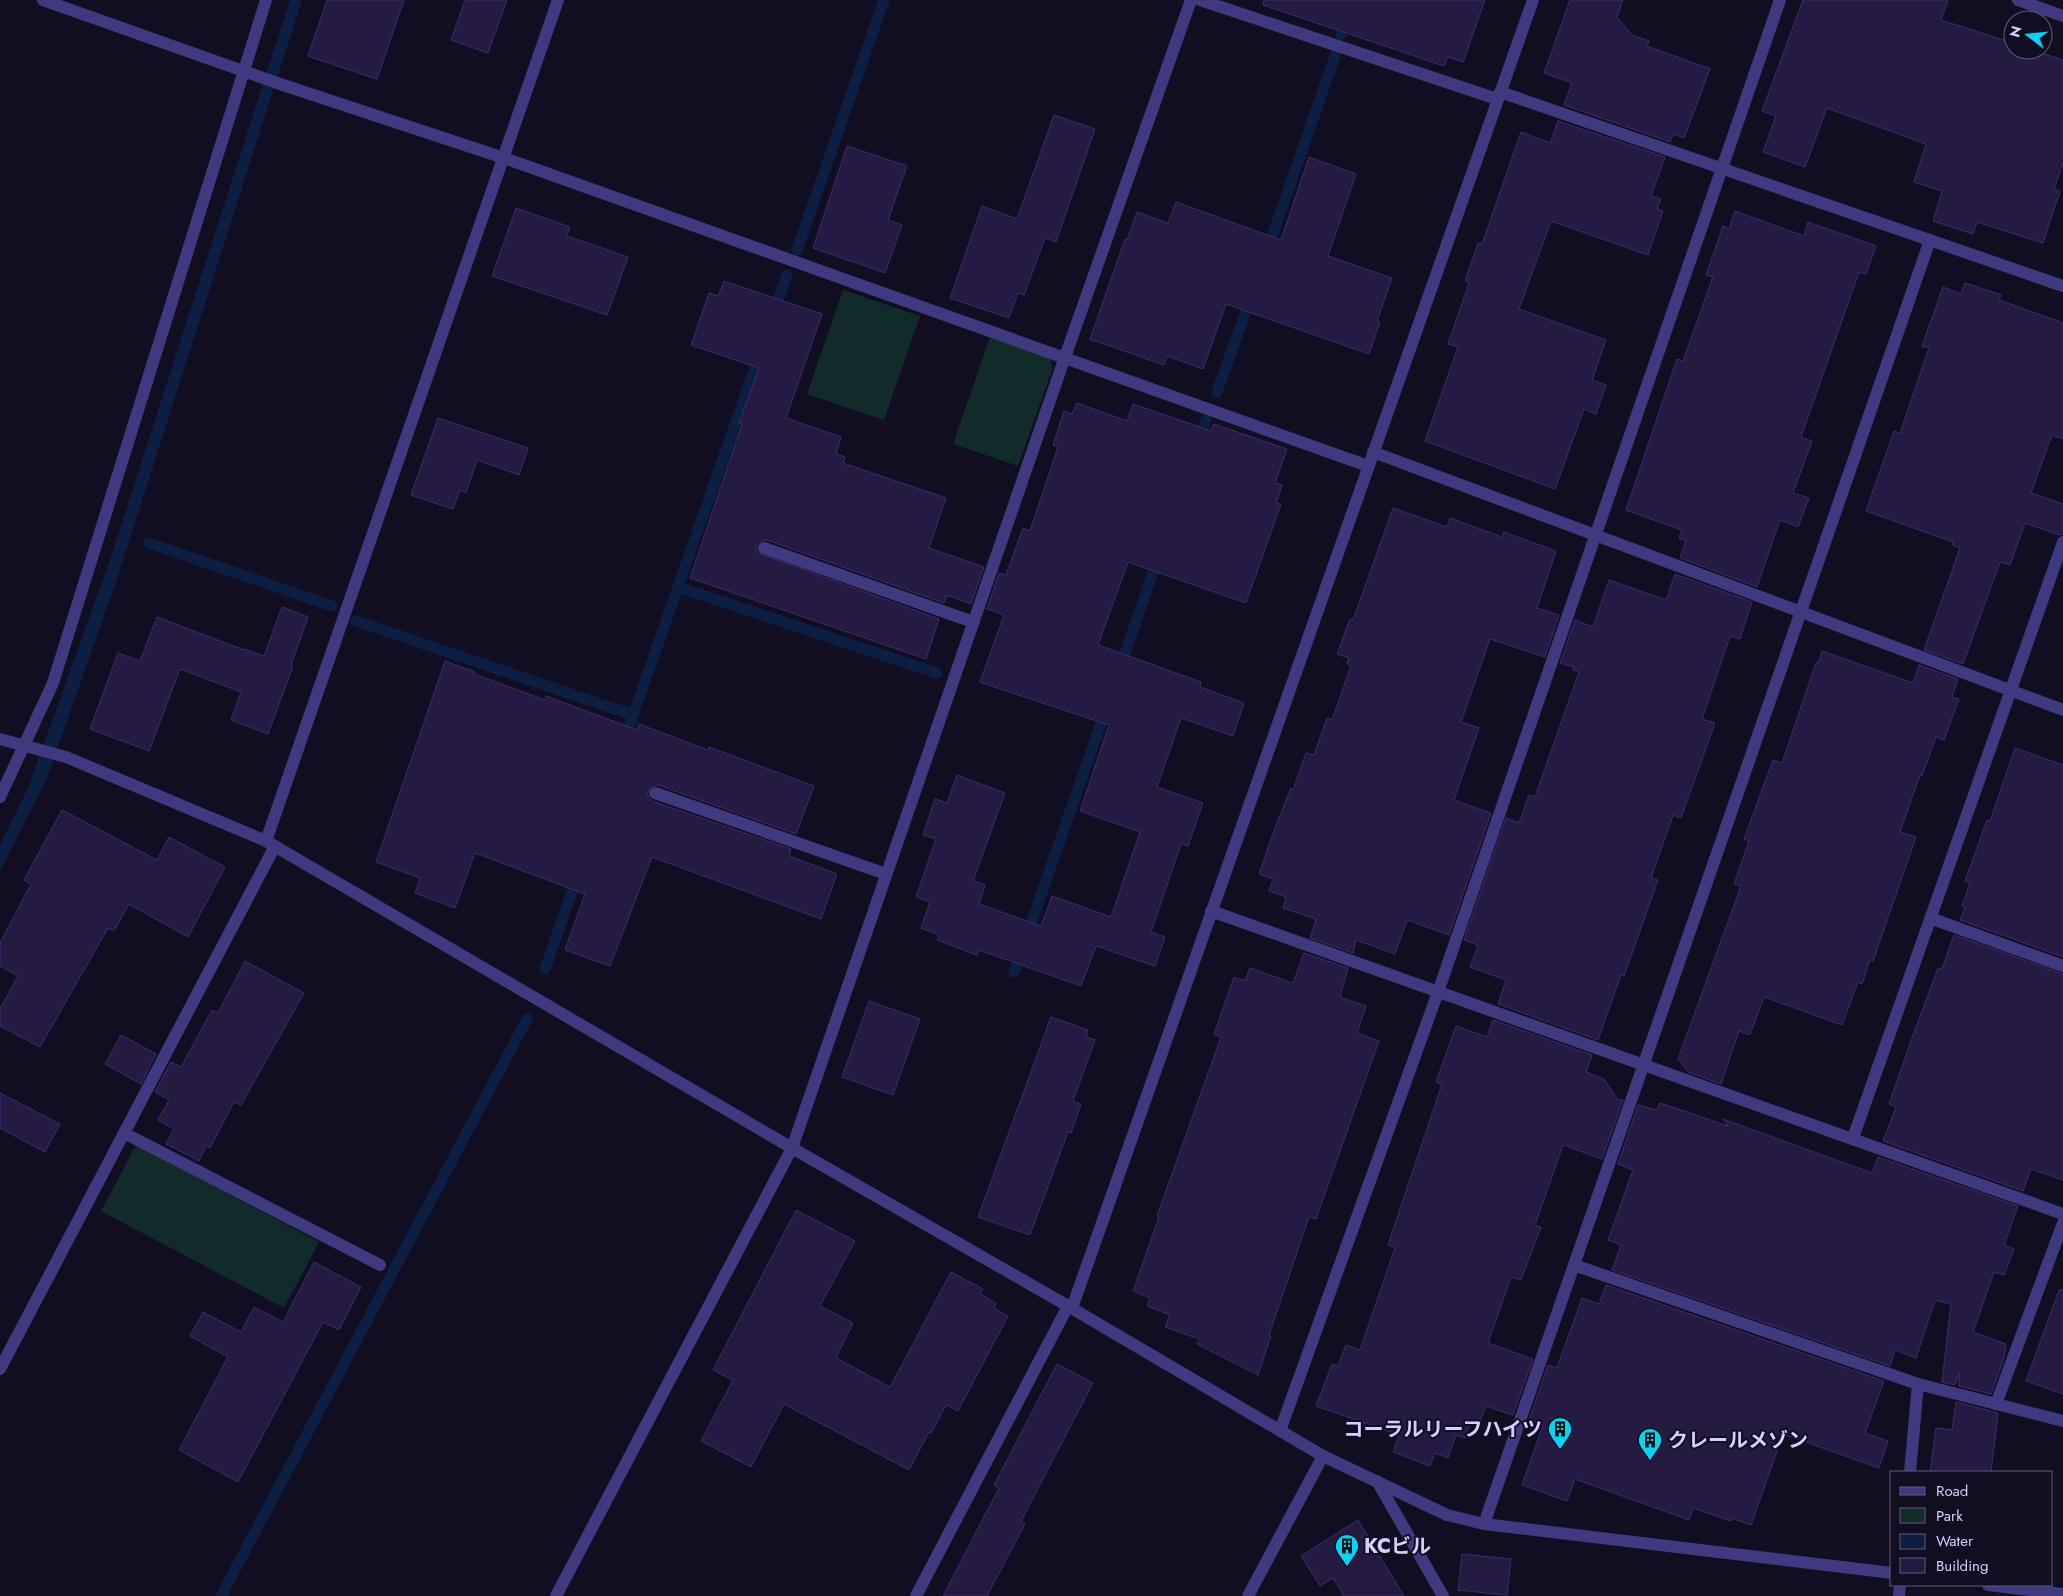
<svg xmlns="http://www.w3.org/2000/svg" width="2063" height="1596" viewBox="0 0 2063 1596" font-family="Jost,'Noto Sans JP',sans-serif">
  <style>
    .green { fill: #112b2b }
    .water { fill: #0c1e42 }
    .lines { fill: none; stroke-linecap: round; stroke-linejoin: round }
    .stream { stroke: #0c1e42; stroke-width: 11 }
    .building { fill: #241a42; stroke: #3c2c6e }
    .service { stroke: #3f3980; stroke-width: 12 }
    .minor { stroke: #3f3980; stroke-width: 12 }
    .tertiary { stroke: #3f3980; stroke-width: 12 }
    .labels { text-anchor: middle; stroke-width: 4; stroke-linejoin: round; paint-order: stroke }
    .poi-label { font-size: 20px; font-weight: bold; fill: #d6cffe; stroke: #120e22; text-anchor: start }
  </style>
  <rect width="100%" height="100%" fill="#120e22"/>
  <g class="green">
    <polygon points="843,290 920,316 884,420 807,394"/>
    <polygon points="990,337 1050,358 1052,370 1018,466 953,444"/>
    <polygon points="136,1145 319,1242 284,1308 101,1211"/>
  </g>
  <polygon class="water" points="290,0 302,0 117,579 47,778 0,871 0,845 28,788 110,560"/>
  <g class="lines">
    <g class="stream">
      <polyline points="1341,35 1353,0"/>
      <polyline points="797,250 884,0"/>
      <polyline points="1267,251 1335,56"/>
      <polyline points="773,314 787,275"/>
      <polyline points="1217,392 1251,297"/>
      <polyline points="1199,441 1206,420"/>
      <polyline points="149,543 332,606"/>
      <polyline points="678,587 937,673"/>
      <polyline points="356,621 633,715"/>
      <polyline points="1120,668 1158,558"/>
      <polyline points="624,741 760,353"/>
      <polyline points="545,969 577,877"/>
      <polyline points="1014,972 1106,709"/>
      <polyline points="221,1596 527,1019"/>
    </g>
  </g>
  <g class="building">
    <polygon points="327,0 404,0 377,79 308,56"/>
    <polygon points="465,0 507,0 488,53 451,40"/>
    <polygon points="1264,0 1485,0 1463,62 1448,57 1444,66 1263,5"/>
    <polygon points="1570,0 1623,0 1617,17 1632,35 1649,41 1647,46 1710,69 1684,138 1673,134 1670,142 1564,105 1572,83 1544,73"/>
    <polygon points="1803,0 1948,0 1941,20 2013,43 2013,50 2033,50 2063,60 2063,163 2054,189 2060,191 2043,243 1977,222 1973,234 1933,221 1942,191 1914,182 1926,144 1827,108 1805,167 1763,152 1776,116 1762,111"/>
    <polygon points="1054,115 1095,129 1056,242 1045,238 1024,295 1018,293 1009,318 950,298 982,206 1017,219"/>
    <polygon points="1558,121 1665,157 1651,196 1661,199 1657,209 1663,211 1648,255 1551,221 1519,309 1606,340 1592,380 1606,385 1596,414 1584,409 1555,489 1425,441 1458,347 1448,344 1469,283 1465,281 1478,243 1482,244 1521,132 1550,143"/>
    <polygon points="847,146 907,166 888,220 902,225 885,273 813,248"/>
    <polygon points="1309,157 1356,174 1328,256 1392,278 1377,321 1380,322 1369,354 1226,304 1203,369 1167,356 1164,365 1090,339 1125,239 1127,240 1137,212 1168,223 1176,202 1281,240"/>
    <polygon points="516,208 570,227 567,236 628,257 607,315 492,276"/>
    <polygon points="1735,211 1804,236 1808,222 1876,246 1866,274 1859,272 1801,437 1812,441 1793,493 1809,498 1798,527 1780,520 1757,587 1680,558 1686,541 1679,538 1682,530 1626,510 1677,359 1683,361 1713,277 1706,275 1723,226 1729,229"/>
    <polygon points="724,281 822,314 786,418 841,437 836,454 845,457 843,463 946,498 929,548 984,567 971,604 947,595 944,603 767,540 758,542 756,546 758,553 939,619 926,659 690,578 742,424 739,423 759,368 691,345 709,293 718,296"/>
    <polygon points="1965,283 2001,295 1999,300 2063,323 2063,439 2052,435 2031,493 2063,504 2063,534 2059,535 2025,523 2010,565 2000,562 1963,664 1924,650 1960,548 1952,545 1953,542 1866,511 1894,431 1900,433 1929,348 1922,346 1943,287 1961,294"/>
    <polygon points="1077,403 1127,421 1133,404 1211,431 1214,424 1287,449 1275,483 1282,485 1276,503 1281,504 1246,603 1128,562 1098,645 1201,682 1200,687 1244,703 1233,736 1181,718 1157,787 1203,803 1188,846 1181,844 1151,932 1165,937 1155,966 1096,946 1081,986 979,950 977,955 937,940 939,935 921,928 930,902 916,897 936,839 923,835 935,799 947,803 957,775 1005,793 973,881 985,885 979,904 1041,926 1052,896 1111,917 1140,832 1080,811 1109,725 980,682 1004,615 987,609 999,573 1006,575 1023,528 1030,531 1058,447 1053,445 1064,411 1072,414"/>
    <polygon points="438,418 528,448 519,475 477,460 466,493 460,490 453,509 411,495"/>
    <polygon points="1393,508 1447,527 1450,518 1502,537 1504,532 1556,551 1537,608 1559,615 1545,657 1490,639 1461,722 1479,728 1454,800 1491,813 1449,935 1407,920 1395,954 1356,940 1353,953 1310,938 1316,919 1283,908 1286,897 1269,891 1273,879 1259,874 1275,828 1291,788 1293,790 1306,753 1314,755 1327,718 1332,720 1351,666 1347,664 1349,658 1337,654 1350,619 1353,620"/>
    <polygon points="1675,574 1752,602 1740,639 1730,636 1702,719 1715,723 1681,818 1673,815 1651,878 1658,880 1624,976 1621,975 1598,1040 1498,1004 1506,980 1470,967 1478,945 1464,940 1506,818 1519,823 1529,795 1535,797 1579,672 1573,670 1574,667 1560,663 1575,620 1593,627 1609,580 1666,600"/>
    <polygon points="282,607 308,617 291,665 293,666 268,734 231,720 241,692 180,669 149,751 90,729 118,653 140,661 157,617 244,650 244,649 264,656"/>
    <polygon points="1822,651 1913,683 1919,665 1958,679 1952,697 1959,699 1944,740 1936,737 1922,776 1920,775 1900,832 1916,837 1873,961 1870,960 1862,984 1858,982 1842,1025 1764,997 1750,1035 1739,1031 1721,1084 1688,1072 1678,1059 1741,886 1734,884 1749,841 1744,839 1773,760 1782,763 1816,663 1818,664"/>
    <polygon points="445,661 475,672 474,674 545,700 546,696 637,730 639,724 708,750 709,747 814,786 796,834 658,785 650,787 647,794 652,801 791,849 789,856 837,874 821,919 652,857 610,966 565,950 585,894 475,853 455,908 415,893 420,878 376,862"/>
    <polygon points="2015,748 2063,765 2063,957 1960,920 1965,907 1962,906 1970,883 1965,881 1987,820 1990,821"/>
    <polygon points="62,810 157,860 169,837 225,867 188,937 129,904 114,931 108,928 40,1047 0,1026 0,1009 18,976 0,966 0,943 31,884 24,880"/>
    <polygon points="1954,935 2063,974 2063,1180 2031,1169 2023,1191 1883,1141 1896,1107 1889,1104 1912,1038 1938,968 1942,969"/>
    <polygon points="1304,953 1348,968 1340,997 1366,1006 1357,1033 1379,1041 1316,1219 1309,1217 1269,1335 1271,1336 1258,1375 1197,1344 1199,1339 1165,1327 1170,1315 1147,1306 1150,1298 1133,1291 1159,1217 1157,1216 1221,1037 1214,1034 1234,977 1245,981 1250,968 1293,983"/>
    <polygon points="245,961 304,993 241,1105 234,1102 210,1148 206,1146 199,1161 166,1144 174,1129 158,1120 169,1100 155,1092 171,1062 181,1067 212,1010 218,1013"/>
    <polygon points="869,1001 920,1019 893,1095 842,1077"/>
    <polygon points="1051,1017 1088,1030 1086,1037 1095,1040 1073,1101 1081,1104 1071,1133 1068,1132 1030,1235 978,1217"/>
    <polygon points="1493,1020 1592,1055 1586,1072 1604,1079 1617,1099 1623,1100 1602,1159 1563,1145 1535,1225 1541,1227 1521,1280 1511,1277 1488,1343 1533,1359 1513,1415 1486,1406 1478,1426 1470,1423 1465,1438 1456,1435 1448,1458 1435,1453 1430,1466 1393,1452 1399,1435 1316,1406 1332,1364 1338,1366 1346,1345 1360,1350 1395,1248 1388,1245 1442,1084 1436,1082 1456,1026 1487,1037"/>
    <polygon points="121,1035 156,1054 141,1084 105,1064"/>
    <polygon points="0,1093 60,1124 45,1152 0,1128"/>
    <polygon points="1660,1103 1728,1126 1723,1119 1872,1173 1878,1157 2018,1206 2004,1245 2014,1249 2004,1275 1994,1272 1973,1332 2006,1344 2004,1358 1991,1394 1959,1386 1959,1373 1955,1385 1942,1382 1951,1304 1935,1300 1916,1358 1895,1350 1890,1366 1612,1270 1621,1245 1608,1240 1633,1170 1618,1164 1638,1105 1657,1110"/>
    <polygon points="796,1210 855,1241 820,1306 853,1323 836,1358 890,1387 951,1272 983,1289 980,1294 996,1303 994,1308 1008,1316 958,1411 946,1405 931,1433 929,1432 909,1470 784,1404 751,1467 701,1441 733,1380 713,1370"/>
    <polygon points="314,1262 361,1287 339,1330 323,1322 238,1482 179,1450 228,1357 190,1336 203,1312 241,1332 254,1307 283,1322"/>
    <polygon points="1606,1285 1884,1381 1865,1433 1888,1441 1879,1468 1783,1434 1751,1525 1732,1518 1731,1521 1693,1508 1689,1520 1575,1479 1567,1501 1522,1485 1543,1425 1529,1420 1548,1365 1557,1368 1582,1298 1599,1304"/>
    <polygon points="2059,1290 2063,1290 2063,1394 2026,1381"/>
    <polygon points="1057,1364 1093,1383 1021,1521 1025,1524 987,1596 943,1596 999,1488 994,1485"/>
    <polygon points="1956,1402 1998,1413 1991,1472 1930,1472 1936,1428 1952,1430"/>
    <polygon points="1358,1520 1404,1596 1344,1596 1333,1578 1320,1586 1301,1556"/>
    <polygon points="1462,1554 1511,1559 1507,1595 1458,1590"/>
  </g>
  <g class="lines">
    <g class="service">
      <polyline points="764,548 973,622"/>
      <polyline points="655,793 886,874"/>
      <polyline points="124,1133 380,1265"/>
    </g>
    <g class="minor">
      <polyline points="43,0 280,84 504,158 1368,466"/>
      <polyline points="1200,0 1497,99"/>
      <polyline points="2018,0 2063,16"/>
      <polyline points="1500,92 2063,286"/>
      <polyline points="1373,452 2063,710"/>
      <polyline points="0,739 66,757 266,841 558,0"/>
      <polyline points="0,797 53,683 266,0"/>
      <polyline points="1211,911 2063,1214"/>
      <polyline points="1930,918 2063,966"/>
      <polyline points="1853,1138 2063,542"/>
      <polyline points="1574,1265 1918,1384 2063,1421"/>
      <polyline points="1072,1308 1533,0"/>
      <polyline points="0,1369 275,846"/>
      <polyline points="1996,1404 2063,1223"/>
      <polyline points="1280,1431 1438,992 1780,0"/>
      <polyline points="1910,1472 1918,1384"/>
      <polyline points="1377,1481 1443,1596"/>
      <polyline points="1484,1524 1930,240"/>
      <polyline points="556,1596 792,1148 1065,357 1191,0"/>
      <polyline points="916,1596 1068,1306"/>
      <polyline points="1899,1596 1900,1585"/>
    </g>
    <g class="tertiary">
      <polyline points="266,841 792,1148 1068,1306 1323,1456 1447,1515 1484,1524 1892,1573"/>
      <polyline points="1988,1585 2063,1594"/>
      <polyline points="1248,1596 1323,1456"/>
    </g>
  </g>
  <defs>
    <g id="building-pin" transform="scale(1.25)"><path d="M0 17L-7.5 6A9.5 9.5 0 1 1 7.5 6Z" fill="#04d4f5" stroke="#120e22"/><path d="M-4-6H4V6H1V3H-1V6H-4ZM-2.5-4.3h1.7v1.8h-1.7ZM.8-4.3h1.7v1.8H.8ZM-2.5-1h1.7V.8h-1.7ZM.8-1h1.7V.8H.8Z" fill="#111"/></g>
  </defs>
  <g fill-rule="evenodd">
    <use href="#building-pin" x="1560" y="1429"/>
    <use href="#building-pin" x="1650" y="1440"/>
    <use href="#building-pin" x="1347" y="1546"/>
  </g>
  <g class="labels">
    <g class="poi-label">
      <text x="1542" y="1436" text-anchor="end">コーラルリーフハイツ</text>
      <text x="1668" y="1447">クレールメゾン</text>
      <text x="1364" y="1553">KCビル</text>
    </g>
  </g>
  <rect x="1890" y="1471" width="162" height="115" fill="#120e22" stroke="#605b7a"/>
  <rect x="1900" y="1487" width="25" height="8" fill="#3f3980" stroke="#605b7a"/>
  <text x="1936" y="1496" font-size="15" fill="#d6cffe">Road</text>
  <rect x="1900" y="1508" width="25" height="15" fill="#112b2b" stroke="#605b7a"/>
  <text x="1936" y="1521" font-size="15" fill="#d6cffe">Park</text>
  <rect x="1900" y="1534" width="25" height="15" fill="#0c1e42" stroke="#605b7a"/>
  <text x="1936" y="1546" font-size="15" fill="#d6cffe">Water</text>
  <rect x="1900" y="1558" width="25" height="15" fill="#241a42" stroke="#605b7a"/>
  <text x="1936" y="1571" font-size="15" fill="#d6cffe">Building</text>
  <g transform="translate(2028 35) rotate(286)"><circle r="24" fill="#120e22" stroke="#605b7a"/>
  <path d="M0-4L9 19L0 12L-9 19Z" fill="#04d4f5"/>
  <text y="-8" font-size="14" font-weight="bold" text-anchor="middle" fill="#d6cffe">N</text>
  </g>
</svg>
